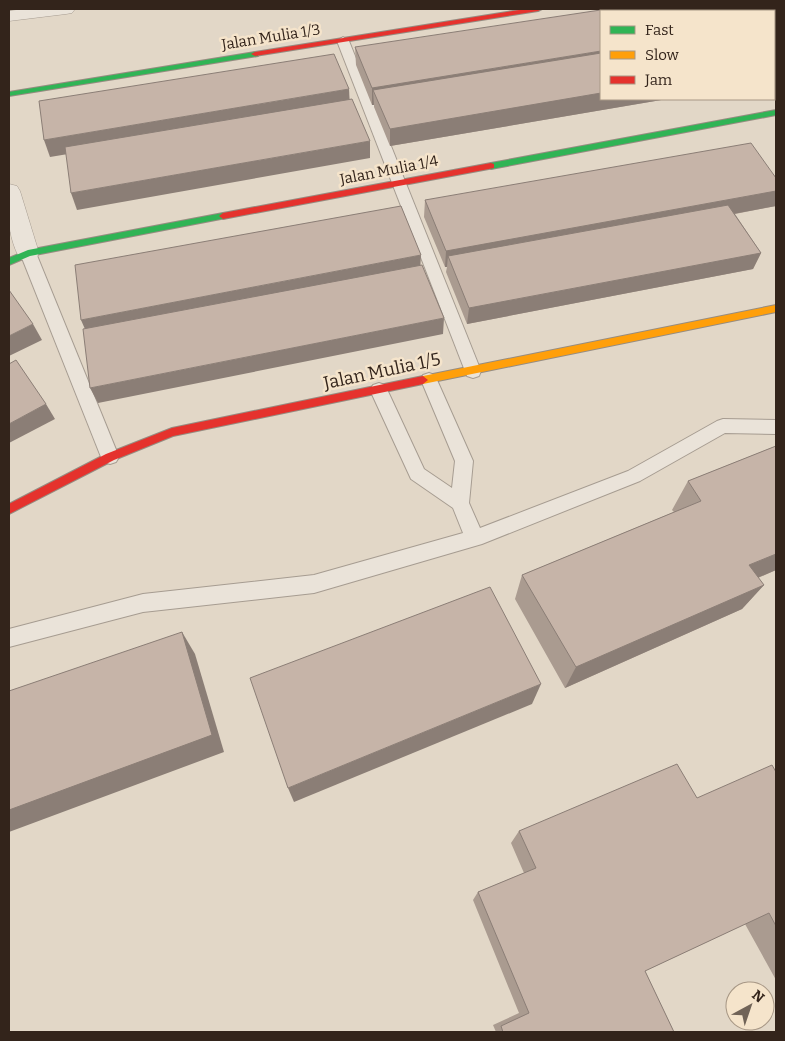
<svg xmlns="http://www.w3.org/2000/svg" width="785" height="1041" viewBox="0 0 785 1041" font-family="Bitter,serif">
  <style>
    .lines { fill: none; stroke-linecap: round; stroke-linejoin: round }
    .lane-casing { stroke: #a69c91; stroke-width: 2 }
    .street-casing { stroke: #a69c91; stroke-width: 1 }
    .fast-casing { stroke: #968c81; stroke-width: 2 }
    .slow-casing { stroke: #968c81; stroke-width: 2 }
    .jam-casing { stroke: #968c81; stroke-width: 2 }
    .lane { fill: #eae3d9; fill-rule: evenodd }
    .street { fill: #eae3d9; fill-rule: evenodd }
    .fast { fill: #30b455; fill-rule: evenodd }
    .slow { fill: #ff9f0a; fill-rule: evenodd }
    .jam { fill: #e5322d; fill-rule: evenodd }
    .wall { fill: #aa9b90 }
    .shaded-wall { fill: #8b7e76 }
    .building { fill: #c6b4a8; stroke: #8b7e76 }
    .labels { text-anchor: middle; stroke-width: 5; stroke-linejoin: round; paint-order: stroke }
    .far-street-label { font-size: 15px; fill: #33241b; stroke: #f5e4cb }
    .street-label { font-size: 18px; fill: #33241b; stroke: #f5e4cb }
  </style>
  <rect width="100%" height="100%" fill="#e2d7c7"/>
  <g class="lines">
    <g class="lane-casing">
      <g id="lane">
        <polygon points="343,37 349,41 481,371 479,376 473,378 467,376 465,371 337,41"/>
        <polygon points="28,248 33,249 36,253 119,457 116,462 110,464 104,462 101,457 20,253 23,249"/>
        <polygon points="429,373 435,375 437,380 473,461 469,503 480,528 628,471 717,421 723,419 776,420 776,434 725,433 640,481 482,544 314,593 143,612 9,647 9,629 143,594 314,575 463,533 453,508 411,479 370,390 373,385 379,383 385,385 424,469 452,488 455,461 421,380 423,375"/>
      </g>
    </g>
    <g class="street-casing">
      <g id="street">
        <polygon points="24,9 75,9 72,13 66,14 9,21 9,11"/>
        <polygon points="753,9 771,9 772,11 754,11"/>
        <polygon points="774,50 776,51 776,72 774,71"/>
        <path d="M9,184L17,186L20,191L39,253L36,259L28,261L20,259C7,236 7,208 9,184Z"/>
      </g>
    </g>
    <g class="fast-casing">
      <g id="fast">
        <polygon points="255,52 258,52 258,56 9,96 9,92"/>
        <polygon points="776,110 776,115 491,169 487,166 491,163"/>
        <polygon points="223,213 227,216 226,218 30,256 9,265 9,258 28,250"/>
      </g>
    </g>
    <g class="slow-casing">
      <polygon id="slow" points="776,305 776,312 423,384 418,380 423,376"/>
    </g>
    <g class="jam-casing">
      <g id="jam">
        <polygon points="526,9 542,9 538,11 255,56 251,54 255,52"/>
        <polygon points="491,163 494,164 494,168 223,219 219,216 223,213"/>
        <polygon points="423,376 428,380 423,384 173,436 114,460 9,514 9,504 106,454 172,428"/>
      </g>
    </g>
    <use href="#lane" class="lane"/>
    <use href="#street" class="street"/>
    <use href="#fast" class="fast"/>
    <use href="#slow" class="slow"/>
    <use href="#jam" class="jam"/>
  </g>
  <g class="wall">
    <polygon points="355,47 667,99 390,146 374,107 374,105 372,105 356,65"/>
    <polygon points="776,178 776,206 735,214 761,253 753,269 467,324 446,272 447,267 445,267 424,217 425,200"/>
    <polygon points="776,446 776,570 758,578 764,585 742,609 565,688 515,599 522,575 674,512 672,510 688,481"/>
    <polygon points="776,772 776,980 745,924 645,971 674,1032 496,1032 493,1025 519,1013 473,900 478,892 524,873 511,843 519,831 697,798"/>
  </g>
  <g class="shaded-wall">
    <polygon points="601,51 601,68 373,90 374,105 372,105 372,88"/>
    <polygon points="349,89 350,107 50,157 44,140"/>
    <polygon points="601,93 601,99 667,99 390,146 390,129"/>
    <polygon points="370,141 370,158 77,210 71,193"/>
    <polygon points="776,191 776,206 452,266 448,256 447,267 445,267 446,251"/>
    <polygon points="761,253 753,269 467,324 469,308"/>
    <polygon points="421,255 420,272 88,336 81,320"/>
    <polygon points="444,318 443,334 98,403 90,388"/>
    <polygon points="33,324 42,340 9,356 9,336"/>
    <polygon points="46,404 55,419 9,443 9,424"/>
    <polygon points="776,554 776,570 729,590 749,565"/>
    <polygon points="764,585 742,609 565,688 576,667"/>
    <polygon points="182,632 195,654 224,752 9,832 9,810"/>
    <polygon points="541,684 532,704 294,802 288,788"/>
  </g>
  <g class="building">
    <polygon points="607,9 708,9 710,11 601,11 601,51 372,88 355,47"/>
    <polygon points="601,53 601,93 390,129 373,90"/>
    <polygon points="334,54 349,89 44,140 39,101"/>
    <polygon points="352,99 370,141 71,193 65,147"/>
    <polygon points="751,143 776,178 776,191 446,251 425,200"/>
    <polygon points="728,205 761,253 469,308 448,256"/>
    <polygon points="401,206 421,255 81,320 75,265"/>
    <polygon points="422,265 444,318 90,388 83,329"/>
    <polygon points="9,290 33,324 9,336"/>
    <polygon points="16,360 46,404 9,424 9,364"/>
    <polygon points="776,446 776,554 749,565 764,585 576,667 522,575 701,501 688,481"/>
    <polygon points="490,587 541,684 288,788 250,678"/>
    <polygon points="182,632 212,735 9,810 9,691"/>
    <polygon points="677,764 697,798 772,765 776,772 776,926 769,913 645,971 674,1032 503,1032 501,1026 529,1013 478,892 536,868 519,831"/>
  </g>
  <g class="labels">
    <g class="far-street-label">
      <text transform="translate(271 37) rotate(-9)" y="5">Jalan Mulia 1/3</text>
      <text transform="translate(389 170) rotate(-11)" y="5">Jalan Mulia 1/4</text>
    </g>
    <g class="street-label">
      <text transform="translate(382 371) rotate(-12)" y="6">Jalan Mulia 1/5</text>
    </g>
  </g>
  <rect width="785" height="1041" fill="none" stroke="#33241b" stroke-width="20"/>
  <rect x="600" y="10" width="175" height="90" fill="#f5e4cb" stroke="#a79785"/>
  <rect x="610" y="26" width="25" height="8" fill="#30b455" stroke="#a79785"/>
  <text x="645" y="35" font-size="15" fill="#33241b">Fast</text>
  <rect x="610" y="51" width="25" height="8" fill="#ff9f0a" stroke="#a79785"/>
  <text x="645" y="60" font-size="15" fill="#33241b">Slow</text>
  <rect x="610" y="76" width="25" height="8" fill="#e5322d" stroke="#a79785"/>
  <text x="645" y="85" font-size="15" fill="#33241b">Jam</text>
  <g transform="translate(750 1006) rotate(40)"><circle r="24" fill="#f5e4cb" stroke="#a79785"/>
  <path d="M0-4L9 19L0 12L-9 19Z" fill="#706357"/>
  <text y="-8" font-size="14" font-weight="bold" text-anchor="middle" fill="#33241b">N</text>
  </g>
</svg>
